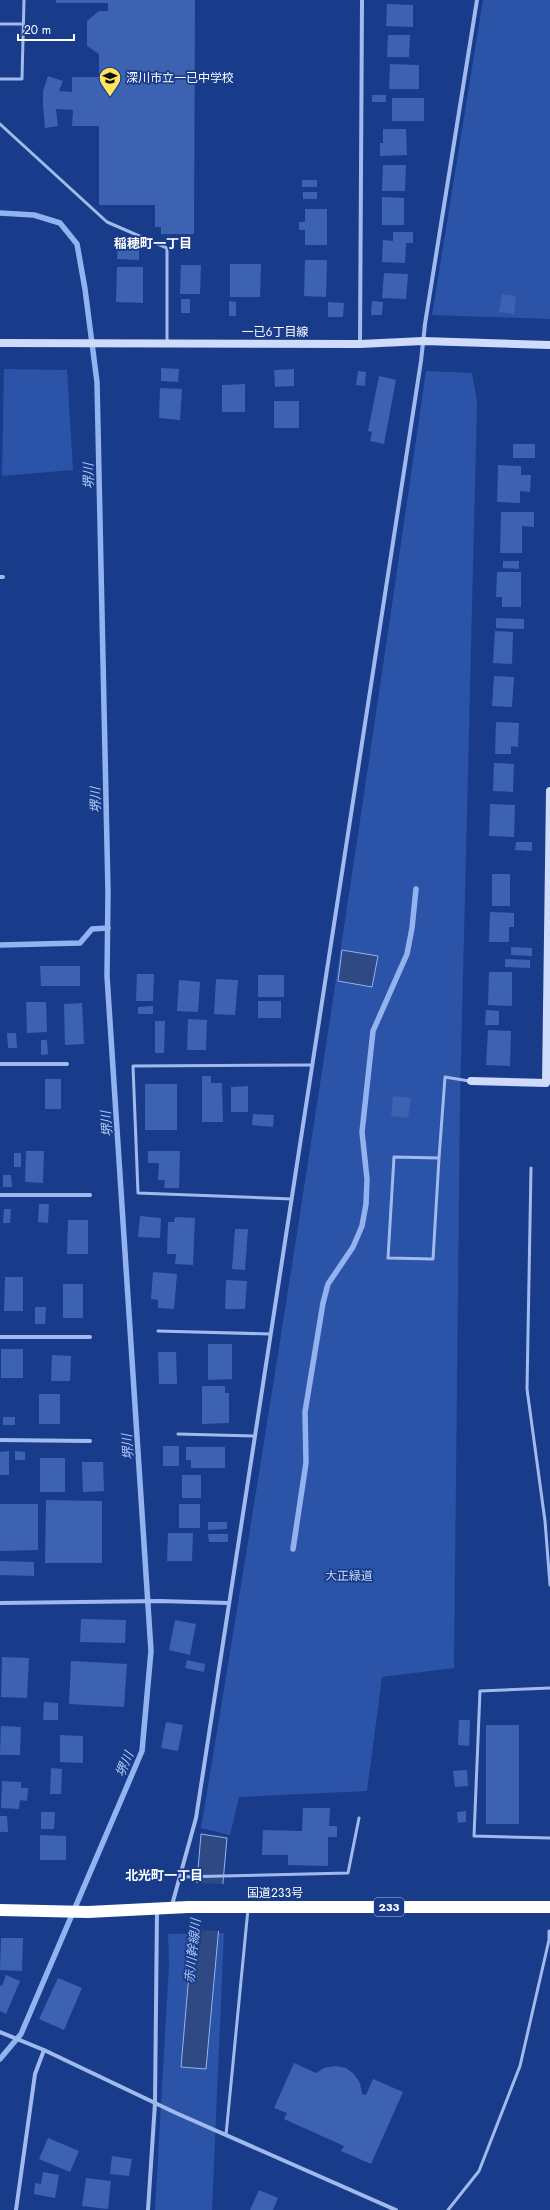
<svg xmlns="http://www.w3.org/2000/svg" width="550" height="2210" viewBox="0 0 550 2210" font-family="Jost,'Noto Sans JP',sans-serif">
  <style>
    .green { fill: #2b53a7 }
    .water { fill: #2f4983; stroke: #93b3f0 }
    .pier { fill: #183c89 }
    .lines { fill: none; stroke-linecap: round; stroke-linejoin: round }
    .stream { stroke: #93b3f0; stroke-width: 5.5 }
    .building { fill: #3d62b1 }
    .lane { stroke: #a1baee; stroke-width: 3 }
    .street { stroke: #a1baee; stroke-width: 4 }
    .secondary { stroke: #cedbfa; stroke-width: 8 }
    .highway { stroke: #fff; stroke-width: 12 }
    .labels { text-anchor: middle; stroke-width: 3.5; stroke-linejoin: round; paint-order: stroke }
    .shield { fill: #183c89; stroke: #bac4dc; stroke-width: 1 }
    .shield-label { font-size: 11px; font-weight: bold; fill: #fff }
    .poi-label { font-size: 12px; fill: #fff; stroke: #183c89; text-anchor: start }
    .street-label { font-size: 12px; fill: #fff; stroke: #183c89 }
    .park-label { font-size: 12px; fill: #c6d7fa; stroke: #183c89 }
    .neighbourhood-label { font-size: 13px; font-weight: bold; fill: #fff; stroke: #183c89 }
    .water-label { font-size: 13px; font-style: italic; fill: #acc5f5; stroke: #183c89 }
  </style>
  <rect width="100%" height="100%" fill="#183c89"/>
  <g class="green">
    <polygon points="483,0 550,0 550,319 432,315"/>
    <polygon points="4,369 67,370 73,470 2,476"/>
    <path d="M426,371L472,373L477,402L460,1100L454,1668L382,1677L367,1791L239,1797L230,1835L201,1828C282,1343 356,857 426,371Z"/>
    <polygon points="224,1933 212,2210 155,2210 169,1965 168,1934"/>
  </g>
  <g class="water">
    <polygon points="342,950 378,956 372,987 338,981"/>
    <polygon points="201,1834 227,1838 206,2069 181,2067"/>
  </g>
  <polygon class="pier" points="194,1883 225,1884 220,1931 190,1930"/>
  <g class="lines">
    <g class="stream">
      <polyline points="0,213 34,215 60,223 77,244 85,289 97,382 108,892 107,976 151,1651 142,1751 21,2034 0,2059"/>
      <polyline points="0,945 80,943 92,929 108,928"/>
      <polyline points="293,1549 306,1463 305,1412 323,1303 328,1284 353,1247 362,1226 366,1204 367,1179 362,1132 373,1031 407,954 412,928 416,889"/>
    </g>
  </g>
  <g class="building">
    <polygon points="56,0 195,0 194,234 161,234 161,227 155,227 155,205 99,205 99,126 72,126 73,110 56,109 58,126 45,128 43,105 43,91 48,76 63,81 59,91 72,92 72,77 99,77 99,54 87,46 87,21 99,11 108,11 108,3 56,3"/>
    <polygon points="387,4 413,5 413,27 386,26"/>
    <polygon points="388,35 410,35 409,57 387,57"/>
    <polygon points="390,64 419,65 419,89 389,89"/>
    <rect x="372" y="95" width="14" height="7"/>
    <rect x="392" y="98" width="32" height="23"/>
    <polygon points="383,129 406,129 407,155 380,156 380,143 383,143"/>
    <polygon points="383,165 406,165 405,191 382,191"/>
    <rect x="302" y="180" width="15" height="7"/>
    <rect x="303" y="192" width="14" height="7"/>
    <polygon points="382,197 404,198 404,225 382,225"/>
    <polygon points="305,209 327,209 327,245 305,245 305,230 299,230 299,222 305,222"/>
    <polygon points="393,232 413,232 413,243 406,243 405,263 382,262 383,240 393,241"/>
    <polygon points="118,245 139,245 139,260 117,259"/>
    <polygon points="305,260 327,260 326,297 304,296"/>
    <polygon points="230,264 261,264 260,297 230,297"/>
    <polygon points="181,265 201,265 200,294 180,294"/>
    <polygon points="117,267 143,267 143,303 116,302"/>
    <polygon points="384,273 408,274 406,299 382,298"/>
    <polygon points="502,294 516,296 514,314 499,312"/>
    <rect x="181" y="299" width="9" height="14"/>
    <polygon points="229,301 236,302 236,316 229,316"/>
    <polygon points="372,301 383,302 382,315 371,315"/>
    <polygon points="328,302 344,303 343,317 328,317"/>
    <polygon points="161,368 179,369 178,382 161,381"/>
    <polygon points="294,369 294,386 275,387 274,370"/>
    <polygon points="358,371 366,372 365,386 356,385"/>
    <polygon points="379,376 396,380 384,444 370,441 372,432 368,431"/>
    <polygon points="245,384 245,412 222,412 222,385"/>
    <polygon points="160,388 182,389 180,420 159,418"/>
    <rect x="274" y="401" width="25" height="27"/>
    <rect x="513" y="444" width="22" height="14"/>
    <polygon points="498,465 521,466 521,475 531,475 530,492 520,491 520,503 497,502"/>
    <polygon points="501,512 534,512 534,527 522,526 522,553 500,553"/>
    <polygon points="503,561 519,561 519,569 503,568"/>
    <polygon points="497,572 521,572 521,607 502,607 502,597 496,597"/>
    <polygon points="496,618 524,619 524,629 496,628"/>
    <polygon points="495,631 513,632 512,664 493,663"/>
    <polygon points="494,676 514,677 512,707 492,706"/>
    <polygon points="496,722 519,723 518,747 511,746 511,754 495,754"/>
    <polygon points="494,763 514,764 513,792 493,791"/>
    <polygon points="490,804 515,805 514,837 489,836"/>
    <polygon points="516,842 532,842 532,851 515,850"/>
    <rect x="492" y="874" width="18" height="32"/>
    <polygon points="490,912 514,913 514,927 509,927 509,942 489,942"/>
    <polygon points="511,947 532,948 532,956 511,955"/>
    <polygon points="505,959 530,960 530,968 505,967"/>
    <polygon points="40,966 80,966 80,986 41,986"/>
    <polygon points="489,972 512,972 512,1006 488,1005"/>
    <polygon points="137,974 154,974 153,1001 136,1001"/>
    <rect x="258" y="975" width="26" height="22"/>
    <polygon points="216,979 238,980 235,1015 214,1014"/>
    <polygon points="179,980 200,982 198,1012 177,1011"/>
    <rect x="258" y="1001" width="23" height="17"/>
    <polygon points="26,1002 46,1002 47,1032 27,1033"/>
    <polygon points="82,1003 84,1044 65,1045 64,1004"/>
    <polygon points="153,1006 153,1014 138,1014 138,1007"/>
    <polygon points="486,1010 499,1011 499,1025 485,1025"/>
    <polygon points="188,1019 207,1020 206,1050 187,1050"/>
    <polygon points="155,1021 165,1021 164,1053 155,1053"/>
    <polygon points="488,1030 511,1031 510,1066 486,1065"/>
    <polygon points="7,1033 16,1033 17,1048 8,1048"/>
    <polygon points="41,1040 47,1040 48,1054 41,1055"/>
    <polygon points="202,1076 211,1076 211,1083 222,1083 223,1122 202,1122"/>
    <rect x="45" y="1079" width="16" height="30"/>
    <rect x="145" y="1084" width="32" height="46"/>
    <polygon points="248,1086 248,1112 231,1112 231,1087"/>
    <polygon points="393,1096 411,1098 408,1118 391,1116"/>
    <polygon points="253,1114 274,1115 273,1127 252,1125"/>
    <polygon points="26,1151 44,1151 43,1183 25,1182"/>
    <polygon points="148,1151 180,1151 179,1188 164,1188 165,1180 158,1180 159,1163 148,1163"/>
    <rect x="14" y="1153" width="7" height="14"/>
    <polygon points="3,1175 11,1175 12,1187 3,1187"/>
    <polygon points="39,1204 49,1204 48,1223 38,1222"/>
    <polygon points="4,1209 11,1209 10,1223 3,1223"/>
    <polygon points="140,1216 161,1218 160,1238 138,1237"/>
    <polygon points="175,1217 195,1218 193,1265 175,1264 176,1254 167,1254 168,1222 174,1222"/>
    <polygon points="68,1220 88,1220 88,1254 67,1254"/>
    <polygon points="235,1229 248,1229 245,1270 232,1269"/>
    <polygon points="153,1272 177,1274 174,1309 158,1308 158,1300 151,1299"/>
    <polygon points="5,1277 23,1277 23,1311 4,1311"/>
    <polygon points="226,1280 247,1281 245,1309 225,1309"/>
    <rect x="63" y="1284" width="20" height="34"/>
    <polygon points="35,1307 46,1307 45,1324 35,1324"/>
    <polygon points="208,1344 232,1344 232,1379 208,1380"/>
    <rect x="1" y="1349" width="22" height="29"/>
    <polygon points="158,1352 176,1352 177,1384 159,1384"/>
    <polygon points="52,1355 71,1356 70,1381 51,1381"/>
    <polygon points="202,1386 225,1386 225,1393 229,1393 229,1423 202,1424"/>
    <rect x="39" y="1394" width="21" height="30"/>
    <rect x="3" y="1417" width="12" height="8"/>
    <rect x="163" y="1446" width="16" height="20"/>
    <polygon points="186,1447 225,1447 225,1468 191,1468 191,1460 186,1460"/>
    <polygon points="9,1451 9,1475 0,1475 0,1452"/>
    <polygon points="15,1451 25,1452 25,1460 15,1460"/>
    <rect x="40" y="1458" width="25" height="34"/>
    <polygon points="82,1462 103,1462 104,1491 83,1492"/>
    <rect x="182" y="1475" width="19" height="23"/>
    <polygon points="46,1500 102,1501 102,1563 45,1563"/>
    <polygon points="0,1504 38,1504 38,1550 0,1551"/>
    <rect x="179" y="1504" width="21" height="24"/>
    <polygon points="208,1522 227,1522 227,1529 208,1530"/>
    <polygon points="168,1533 193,1533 192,1561 167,1561"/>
    <polygon points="208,1534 228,1534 228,1542 209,1542"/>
    <polygon points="0,1561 34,1562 34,1576 0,1575"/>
    <polygon points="81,1619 126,1620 125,1643 80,1642"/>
    <polygon points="175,1620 196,1624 190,1655 169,1650"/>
    <polygon points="2,1657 29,1658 27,1698 1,1697"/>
    <polygon points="187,1660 205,1664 204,1672 185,1668"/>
    <polygon points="71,1661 127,1664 124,1707 69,1704"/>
    <polygon points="44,1702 58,1703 58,1720 43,1720"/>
    <polygon points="459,1720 470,1720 469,1746 458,1745"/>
    <polygon points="166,1722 183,1725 178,1751 161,1748"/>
    <rect x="486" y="1725" width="33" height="99"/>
    <polygon points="1,1726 21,1727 20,1755 0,1755"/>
    <polygon points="60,1735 83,1736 83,1763 60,1762"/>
    <polygon points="51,1768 62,1769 61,1794 50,1794"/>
    <polygon points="467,1770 468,1786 455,1787 453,1771"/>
    <polygon points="2,1781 21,1782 21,1788 28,1788 27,1801 20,1800 19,1809 1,1808"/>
    <polygon points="303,1808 330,1808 329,1826 337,1826 337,1837 328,1837 328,1866 288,1865 288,1855 262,1855 263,1830 302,1831"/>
    <polygon points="466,1811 466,1822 458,1823 457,1812"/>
    <polygon points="41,1812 55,1812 54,1829 41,1829"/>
    <polygon points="0,1816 7,1816 8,1832 0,1832"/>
    <polygon points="40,1835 66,1836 66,1860 40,1860"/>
    <polygon points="1,1938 23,1938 22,1971 0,1970"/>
    <polygon points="6,1975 20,1981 6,2014 0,2011 0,1985 2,1986"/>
    <polygon points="58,1978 82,1988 64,2030 39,2019"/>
    <polygon points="294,2063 316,2073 324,2068 335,2066 346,2068 354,2074 360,2083 362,2094 366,2095 373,2079 403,2092 371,2164 341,2151 344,2146 284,2119 287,2113 274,2108"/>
    <polygon points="48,2138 79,2151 70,2172 39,2159"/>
    <polygon points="112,2156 132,2159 129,2176 110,2174"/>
    <polygon points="43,2172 59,2175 55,2198 34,2194 35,2183 41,2184"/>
    <polygon points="86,2178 111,2181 108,2209 82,2206"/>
    <polygon points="259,2190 278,2198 273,2210 250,2210"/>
  </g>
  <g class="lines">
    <g class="lane">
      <polyline points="0,24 23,24"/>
      <polyline points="0,79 22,79 24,0"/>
      <polyline points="0,124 107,222 167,248 167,343"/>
      <polyline points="439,1158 433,1259 388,1258 394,1157 439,1158 445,1077 469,1081"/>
      <polyline points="531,1168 527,1389 545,1521 550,1585"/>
      <polyline points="292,1199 138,1193 133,1066 312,1065"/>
      <polyline points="158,1331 270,1334"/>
      <polyline points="178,1434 254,1436"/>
      <polyline points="550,1688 480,1691 474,1836 550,1838"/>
      <polyline points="179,1877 348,1873 359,1818"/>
      <polyline points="226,2135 248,1909"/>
      <polyline points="448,2210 479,2171 520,2066 549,1940 549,1931"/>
    </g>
    <g class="street">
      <polyline points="360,344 362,0"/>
      <polyline points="0,577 3,577"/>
      <polyline points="0,1064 67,1064"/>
      <polyline points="0,1195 90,1195"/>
      <polyline points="0,1337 90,1337"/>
      <polyline points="0,1440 90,1441"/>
      <polyline points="0,1603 160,1601 228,1603"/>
      <polyline points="172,1905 196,1818 421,361 425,324 477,0"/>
      <polyline points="0,2032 44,2050 176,2113 396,2210"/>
      <polyline points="16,2210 35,2074 44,2050"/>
      <polyline points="148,2210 155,2103 157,1911"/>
    </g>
    <g class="secondary">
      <polyline points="0,343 360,344 423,341 550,345"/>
      <polyline points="471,1081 546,1083 550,791"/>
    </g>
    <polyline class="highway" points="0,1910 88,1912 188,1907 550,1907"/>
  </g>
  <defs>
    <g id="school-pin" transform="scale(1.15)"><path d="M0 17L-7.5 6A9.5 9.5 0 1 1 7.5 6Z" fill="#ffe45d" stroke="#183c89"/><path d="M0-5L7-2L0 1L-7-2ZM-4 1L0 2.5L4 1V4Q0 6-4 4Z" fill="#111"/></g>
  </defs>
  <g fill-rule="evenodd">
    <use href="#school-pin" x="110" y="78"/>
  </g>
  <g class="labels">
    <rect class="shield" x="374" y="1898" width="30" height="18" rx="3"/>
    <g class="shield-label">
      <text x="389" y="1911">233</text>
    </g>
    <g class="poi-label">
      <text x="126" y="82">深川市立一已中学校</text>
    </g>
    <g class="street-label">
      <text x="275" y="336">一已６丁目線</text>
      <text x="275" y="1897">国道233号</text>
    </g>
    <g class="park-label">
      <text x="349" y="1580">大正緑道</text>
    </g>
    <g class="neighbourhood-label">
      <text x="153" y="248">稲穂町一丁目</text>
      <text x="164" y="1880">北光町一丁目</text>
    </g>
    <g class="water-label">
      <text transform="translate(88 476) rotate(-91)" y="5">堺川</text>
      <text transform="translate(95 800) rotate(-91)" y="5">堺川</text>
      <text transform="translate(106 1124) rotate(-94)" y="5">堺川</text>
      <text transform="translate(127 1447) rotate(-94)" y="5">堺川</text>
      <text transform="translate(124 1764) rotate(-67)" y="5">堺川</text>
      <text transform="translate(192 1951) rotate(-84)" y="5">赤川幹線川</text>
    </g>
  </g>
  <path d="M18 34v6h56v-6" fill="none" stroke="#ffffff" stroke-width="2"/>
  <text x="24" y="34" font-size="12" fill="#ffffff" stroke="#183c89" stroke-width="3" paint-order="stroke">20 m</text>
</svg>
